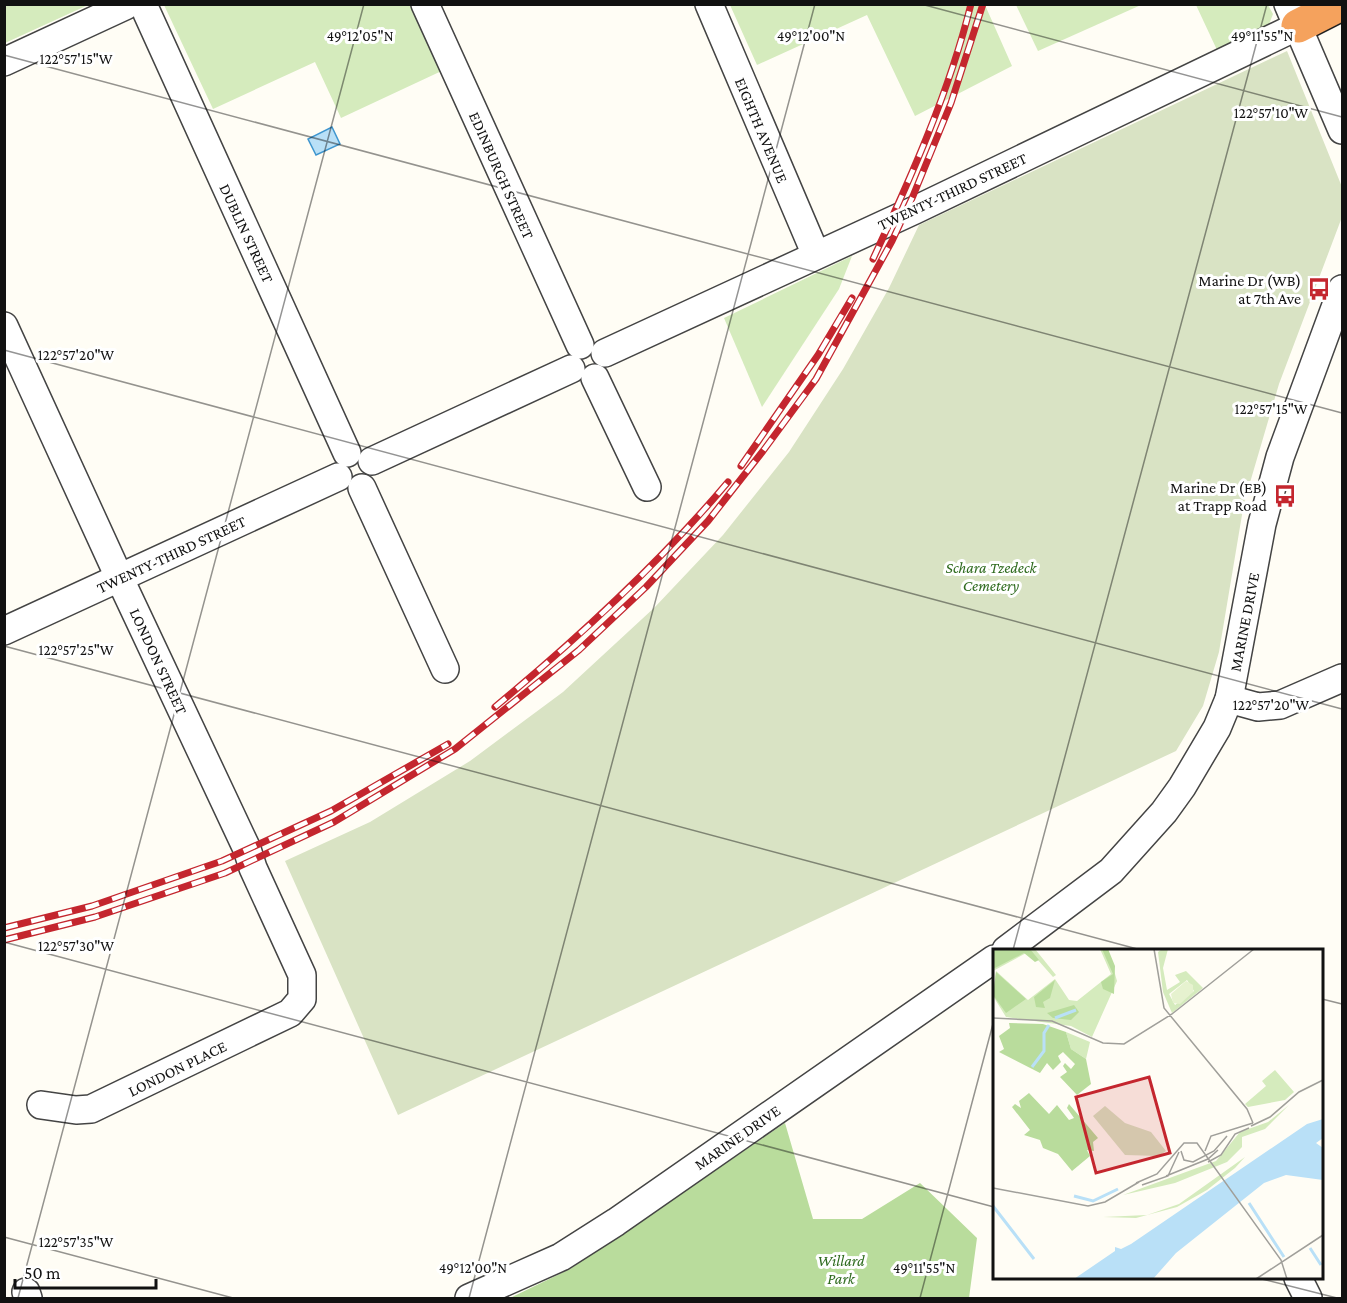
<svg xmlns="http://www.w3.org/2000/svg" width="1347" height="1303" viewBox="0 0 1347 1303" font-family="'Crimson Pro',serif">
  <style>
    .green { fill: #d5ebbd }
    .forest { fill: #b9dc9c }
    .cemetery { fill: #d9e3c4 }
    .water { fill: #b9e0f7; stroke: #3f96cf; stroke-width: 1.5 }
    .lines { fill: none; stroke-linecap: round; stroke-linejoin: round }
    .minor-casing { stroke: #444; stroke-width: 30 }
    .highway-casing { stroke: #222; stroke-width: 36 }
    .minor { stroke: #fff; stroke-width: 27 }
    .highway { stroke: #f5a25d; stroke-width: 33 }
    .rail-casing { stroke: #c4262e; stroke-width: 7 }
    .rail { stroke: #fff; stroke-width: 4.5; stroke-dasharray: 14; stroke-linecap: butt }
    .ticks { fill: none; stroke: #111; stroke-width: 1.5; stroke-opacity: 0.45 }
    .labels { text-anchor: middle; stroke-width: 6; stroke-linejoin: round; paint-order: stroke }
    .street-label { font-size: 16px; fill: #111; stroke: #fff }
    .poi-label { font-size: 16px; fill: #111; stroke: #fff; text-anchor: end }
    .park-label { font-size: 16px; font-style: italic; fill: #2f6b1f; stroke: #fff }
    .inset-river { fill: none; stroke: #b9e0f7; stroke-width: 3 }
    .inset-road { fill: none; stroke: #a09f9a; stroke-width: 1.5 }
    .view { fill: #c4262e; fill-opacity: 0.15; stroke: #c4262e; stroke-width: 3 }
    .inset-edge { fill: none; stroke: #111; stroke-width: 3 }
    .ticks-label { font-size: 15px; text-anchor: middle; fill: #111; stroke: #fff; stroke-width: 6; stroke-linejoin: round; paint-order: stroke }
  </style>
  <rect width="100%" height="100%" fill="#fffdf5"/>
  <g class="green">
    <polygon points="5,4 88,4 88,5 5,43"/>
    <polygon points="164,5 418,5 448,68 341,118 315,62 213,109"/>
    <polygon points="730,5 985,5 1012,66 915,116 867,15 757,65"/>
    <polygon points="1016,5 1141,5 1038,51"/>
    <polygon points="1196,5 1268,5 1273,14 1268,27 1217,50"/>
    <polygon points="852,256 839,289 762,407 724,318"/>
  </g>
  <polygon class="forest" points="785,1123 813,1219 862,1219 920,1183 977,1238 969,1298 510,1298 570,1269"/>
  <polygon class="cemetery" points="1287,51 1342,187 1342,217 1279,384 1244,503 1219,652 1203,706 1176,751 398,1115 285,861 370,822 470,761 563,692 655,607 723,535 789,452 843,369 889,288 919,225"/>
  <polygon class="water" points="332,127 340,144 316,155 308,139"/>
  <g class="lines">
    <g class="minor-casing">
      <g id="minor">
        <polyline points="425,4 580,345"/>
        <polyline points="709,4 816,255"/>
        <polyline points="1288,4 1342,130"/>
        <polyline points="147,13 347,453"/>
        <polyline points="4,62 125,6"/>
        <polyline points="4,326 119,577 247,849 253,868 302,975 302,999 290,1013 91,1109 76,1110 41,1105"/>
        <polyline points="605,353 915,210 1298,26"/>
        <polyline points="595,378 647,487"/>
        <polyline points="372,461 571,369"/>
        <polyline points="362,488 445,669"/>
        <polyline points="4,631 338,477"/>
        <polyline points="1229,699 1258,707 1280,705 1342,678"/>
        <polyline points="1006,950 1111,871 1164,812 1182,787 1217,728 1229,699 1262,524 1280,457 1342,289"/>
        <polyline points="1298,1278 1308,1298"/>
        <polyline points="26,1292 28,1298"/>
        <polyline points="469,1298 561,1257 616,1222 994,959"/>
      </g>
    </g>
    <g class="highway-casing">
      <polyline id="highway" points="1298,26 1341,4"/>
    </g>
    <use href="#minor" class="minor"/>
    <use href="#highway" class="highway"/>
    <g class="rail-casing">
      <g id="rail">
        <path d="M873,259C911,177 949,93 971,4"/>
        <polyline points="741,466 818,355 852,298"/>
        <path d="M495,707C578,638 658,565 728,482"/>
        <polyline points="4,928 92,906 222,861 331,811 448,744"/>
        <polyline points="4,940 95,917 225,873 334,822 455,749 579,650 646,587 708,521 763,451 816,379 892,241 913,196 951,103 983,4"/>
      </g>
    </g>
    <use href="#rail" class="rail"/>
  </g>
  <path class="ticks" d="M921,4L1342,117M4,55L1342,413M4,350L1342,709M4,646L1141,950M4,942L994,1207M1013,950L1267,4M1322,999L1342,1004M4,1237L233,1298M1258,1278L1337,1298M18,1298L364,4M469,1298L815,4M920,1298L994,1020"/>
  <defs>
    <g id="bus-bare" transform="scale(1.8)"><path d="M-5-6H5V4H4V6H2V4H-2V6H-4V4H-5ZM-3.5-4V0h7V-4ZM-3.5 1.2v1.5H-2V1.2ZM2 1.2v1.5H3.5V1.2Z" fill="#c4262e" stroke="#fff" stroke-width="2.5" paint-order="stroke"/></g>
  </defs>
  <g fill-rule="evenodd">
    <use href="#bus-bare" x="1319" y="289"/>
    <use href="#bus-bare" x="1285" y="496"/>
  </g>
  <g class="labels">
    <g class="street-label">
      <text transform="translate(762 130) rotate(67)" y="6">EIGHTH AVENUE</text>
      <text transform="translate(502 175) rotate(66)" y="6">EDINBURGH STREET</text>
      <text transform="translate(952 191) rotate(-25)" y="6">TWENTY-THIRD STREET</text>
      <text transform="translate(247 233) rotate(65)" y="6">DUBLIN STREET</text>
      <text transform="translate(171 554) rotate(-25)" y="6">TWENTY-THIRD STREET</text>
      <text transform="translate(1244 622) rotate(-79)" y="6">MARINE DRIVE</text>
      <text transform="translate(159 661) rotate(65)" y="6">LONDON STREET</text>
      <text transform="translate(177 1068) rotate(-26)" y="6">LONDON PLACE</text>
      <text transform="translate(737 1137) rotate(-35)" y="6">MARINE DRIVE</text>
    </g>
    <g class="poi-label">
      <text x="1301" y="286">Marine Dr (WB)<tspan x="1301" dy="18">at 7th Ave</tspan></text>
      <text x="1267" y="493">Marine Dr (EB)<tspan x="1267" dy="18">at Trapp Road</tspan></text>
    </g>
    <g class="park-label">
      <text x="991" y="573">Schara Tzedeck<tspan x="991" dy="18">Cemetery</tspan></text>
      <text x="841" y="1266">Willard<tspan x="841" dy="18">Park</tspan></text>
    </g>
  </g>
  <g transform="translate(993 949)">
    <rect width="330" height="330" fill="#fffdf5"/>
    <path d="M0,0H42L63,26L60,28L37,2L0,22ZM107,0H115L124,32L99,88L78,77L13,68L0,47L3,22L35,51L62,30L76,51L84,52L118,25ZM169,0H175L170,19L174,41L187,33L182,26L193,22L210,39L179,64L170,43L165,3ZM194,31L201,42L182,56L176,45ZM73,83L97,93L93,110L78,100ZM282,121L301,143L292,151L255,158L252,155L273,137L269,132ZM296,156L272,180L249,188V198L234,213L182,234L130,246L223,212L247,183L275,173ZM252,208L242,219L214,241L184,258L143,269L110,268L154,266L186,255Z" fill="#d5ebbd" fill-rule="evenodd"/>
    <path d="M0,0H37L46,11L42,13L31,4L0,20ZM109,0H115L122,17L121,45L110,40L108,33L120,25ZM3,23L33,50L13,64L0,46ZM62,31L57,49L50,53L52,59L43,58L41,48ZM81,56L86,63L78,71L60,69L54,64ZM16,74L50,75L73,83L78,100L93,110L98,135L84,146L67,128L74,123L70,117L72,114L78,120L82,115L70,103L65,107L68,113L60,121L54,114L47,124L6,103L11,100L6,87L17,79ZM36,144L56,165L64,156L76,171L81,169L74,159L76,155L105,189L100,193L101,202L94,201L97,207L79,222L65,205L50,199L47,191L31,186L37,181L19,158L22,155L28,159L26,152Z" fill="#b9dc9c"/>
    <path d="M112,157L132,174L158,183L173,202L166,207L132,206L100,167Z" fill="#d9e3c4"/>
    <path d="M193,32L200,36V43L187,55L180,54L178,45Z" fill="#e6f2cf"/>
    <path d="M330,170V189L323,194L330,199V231L293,226L271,234L183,304L160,330H81L122,302V298L128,300L138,295L314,175Z" fill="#b9e0f7"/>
    <path class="inset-river" d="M62,69L83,61M39,118L51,102V84L56,76M81,247L100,252L125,240M256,254L291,308M0,257L41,310M317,299L328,316"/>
    <path class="inset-road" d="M161,0L171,59L254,160L260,174M0,69L59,72L110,94L131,95L179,65L261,0M258,177L277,168L306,143L330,131M188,202L191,211L200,213L221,202L234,187M212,202L218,187L260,174M215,213L228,206L242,185L256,179M173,227L215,210L225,201M143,234L164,225L191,194H204L288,311L294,330M149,236L175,227L186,203M0,239L95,257L112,253L146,233M263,330L330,286"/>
    <path class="view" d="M156,128L177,204L103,224L83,148Z"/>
    <rect width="330" height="330" class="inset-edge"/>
  </g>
  <g class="ticks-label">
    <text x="360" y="41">49°12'05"N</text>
    <text x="811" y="41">49°12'00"N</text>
    <text x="1262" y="41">49°11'55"N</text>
    <text x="76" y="64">122°57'15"W</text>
    <text x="1271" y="118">122°57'10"W</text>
    <text x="76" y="360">122°57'20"W</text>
    <text x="1271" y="414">122°57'15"W</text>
    <text x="76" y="655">122°57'25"W</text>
    <text x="1271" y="710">122°57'20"W</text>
    <text x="76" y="951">122°57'30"W</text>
    <text x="76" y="1247">122°57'35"W</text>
    <text x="473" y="1273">49°12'00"N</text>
    <text x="924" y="1273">49°11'55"N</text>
  </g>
  <rect width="1347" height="1303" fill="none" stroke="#111111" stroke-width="12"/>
  <path d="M15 1279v9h141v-9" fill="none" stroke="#111111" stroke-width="3"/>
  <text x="24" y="1279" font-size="18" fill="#111111" stroke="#ffffff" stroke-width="4.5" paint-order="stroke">50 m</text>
</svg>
